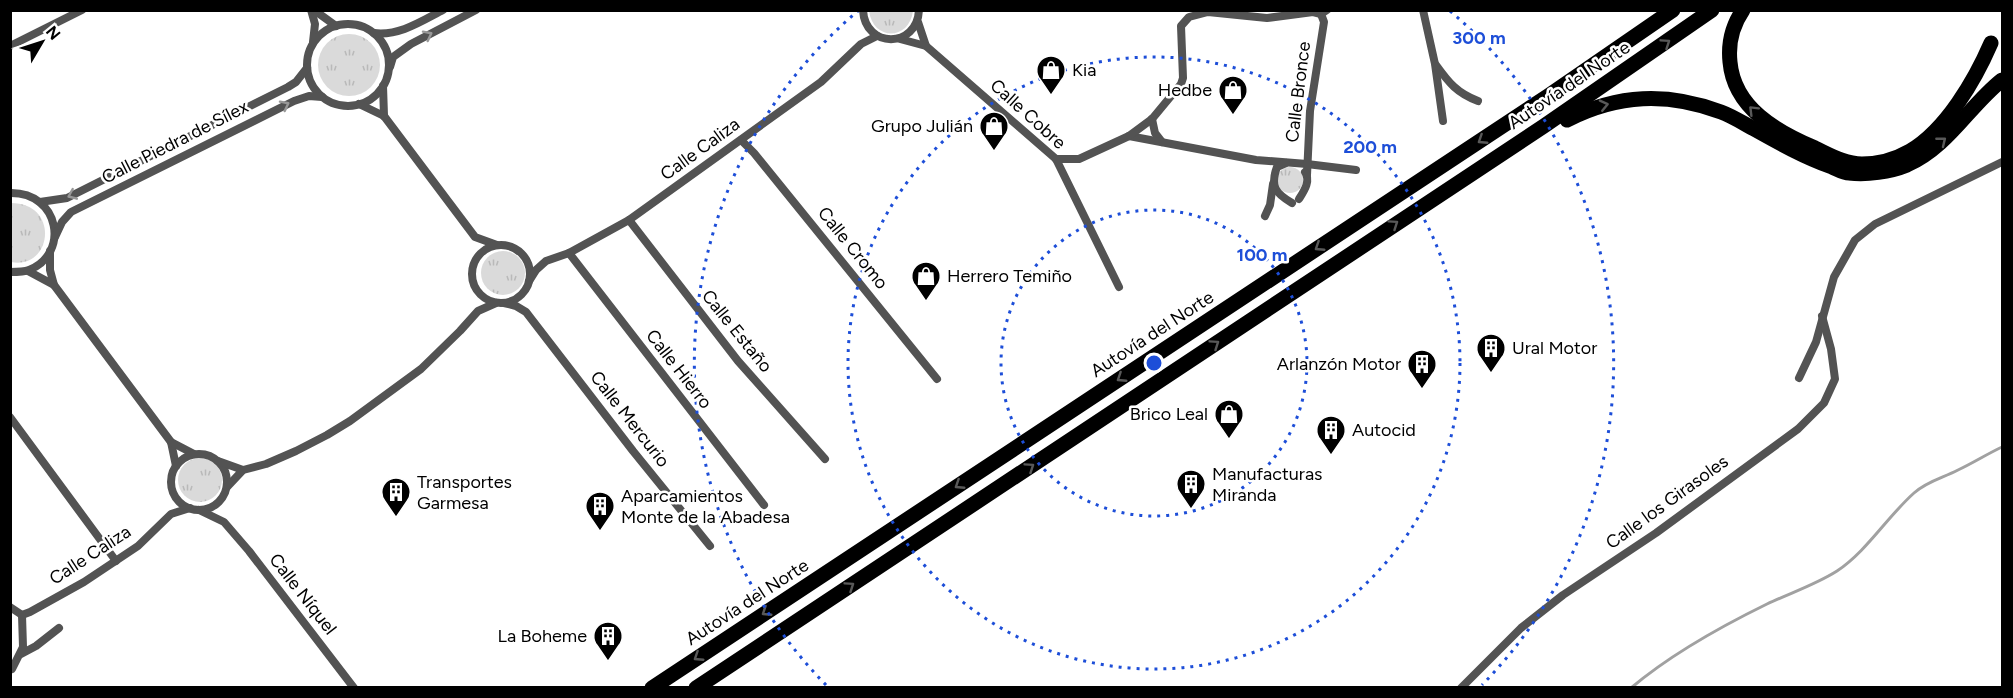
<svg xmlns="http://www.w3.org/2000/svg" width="2013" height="698" viewBox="0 0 2013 698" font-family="Figtree,sans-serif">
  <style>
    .grass { fill: url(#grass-tufts) }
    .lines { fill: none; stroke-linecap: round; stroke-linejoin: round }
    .stream { stroke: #a1a1a1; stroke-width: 3 }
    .minor { stroke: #535353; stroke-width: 8 }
    .motorway { stroke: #000; stroke-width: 15 }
    .oneway { stroke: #989898 }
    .oneway2 { stroke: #595959 }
    .ring { fill: none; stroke: #1d4ed8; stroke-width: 3; stroke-dasharray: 3 6 }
    .labels { text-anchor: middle; stroke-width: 5; stroke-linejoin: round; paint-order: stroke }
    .poi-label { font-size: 18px; fill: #000; stroke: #fff; text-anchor: start }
    .street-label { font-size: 18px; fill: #000; stroke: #fff }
    .centre { fill: #1d4ed8; stroke: #fff; stroke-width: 3 }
    .ring-label { font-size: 18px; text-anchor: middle; font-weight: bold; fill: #1d4ed8; stroke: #fff; stroke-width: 5; stroke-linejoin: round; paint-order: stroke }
  </style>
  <defs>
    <pattern id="grass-tufts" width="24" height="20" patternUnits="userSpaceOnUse" patternTransform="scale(1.5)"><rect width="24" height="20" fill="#dadada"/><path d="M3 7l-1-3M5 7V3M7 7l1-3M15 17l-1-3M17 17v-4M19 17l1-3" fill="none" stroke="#b9b9b9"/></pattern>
  </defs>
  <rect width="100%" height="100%" fill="#fff"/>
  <g class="grass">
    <path d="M869,11L913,10V11C909,41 873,41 869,11Z"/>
    <circle cx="349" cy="65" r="31"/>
    <circle cx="1290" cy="180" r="13"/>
    <path d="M10,203C60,202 53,270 11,262Z"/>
    <circle cx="503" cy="273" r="22"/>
    <circle cx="200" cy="480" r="22"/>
  </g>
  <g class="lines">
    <path class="stream" d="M1631,688C1671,654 1720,627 1767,604C1790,593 1815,585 1837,571C1867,551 1887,517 1914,493C1927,481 1943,478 1958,470C1973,463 1987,454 2002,447"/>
    <g class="minor">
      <polyline points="311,10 315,24 313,42"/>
      <polyline points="314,10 336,26"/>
      <path d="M863,10C865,49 917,49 919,10"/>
      <polyline points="1423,10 1435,64 1443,121"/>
      <polyline points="918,22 926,46"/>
      <circle cx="348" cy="65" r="41"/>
      <path d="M374,33C399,36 420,22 443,10"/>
      <polyline points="900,39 926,46 1056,159 1119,287"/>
      <polyline points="10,46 82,10"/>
      <path d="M1436,65C1449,83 1457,93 1478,101"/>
      <polyline points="390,67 393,57 411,44 476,10"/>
      <polyline points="383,86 384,116"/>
      <polyline points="359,104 384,116 475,237 497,245"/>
      <polyline points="1152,119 1155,133 1162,142"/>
      <polyline points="1129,136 1256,160 1307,164 1356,170"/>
      <polyline points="741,140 754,153 937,379"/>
      <polyline points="1056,159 1079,159 1129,136 1152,119 1181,84 1183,78 1181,26 1189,17 1208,12 1267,18 1313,12 1321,14 1327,10"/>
      <path d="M1286,163L1277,167C1270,186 1275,193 1292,203"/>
      <polyline points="1307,175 1310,111 1324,22 1321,14"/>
      <path d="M10,193C60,192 70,254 29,270C24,272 16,272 10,272"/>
      <path d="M1299,199C1304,191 1311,181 1305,172"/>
      <polyline points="40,202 67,198 288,87 296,82 307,68"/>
      <polyline points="1265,216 1270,205 1273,184"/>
      <polyline points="629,220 738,361 825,459"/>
      <polyline points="55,237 62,222 71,212 294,101 309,96 322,97"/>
      <circle cx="501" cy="274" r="29"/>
      <polyline points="50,251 50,270 54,285"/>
      <polyline points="569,253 764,505"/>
      <polyline points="28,271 54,285 171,442 176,466"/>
      <polyline points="529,281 536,270 546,261 569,253 629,220 821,82 861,44 877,36"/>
      <polyline points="504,303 516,306 526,312 633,451 710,546"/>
      <polyline points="1799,378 1816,342 1834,277 1855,240 1875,224 2002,162"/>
      <polyline points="10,417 116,561"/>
      <polyline points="171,442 194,454"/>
      <circle cx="199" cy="482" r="28"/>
      <polyline points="218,461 243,470"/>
      <polyline points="227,487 243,470 266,464 296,451 327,435 350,421 421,369 460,331 478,311 496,303"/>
      <polyline points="199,510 224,522 249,551 354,688"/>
      <polyline points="10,607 22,615"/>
      <polyline points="22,615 30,612 84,582 138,546 171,514 190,508"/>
      <polyline points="21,654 36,646 59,628"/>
      <polyline points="12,669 23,647 22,615"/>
      <polyline points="1461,688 1521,628 1563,595 1656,533 1798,429 1824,403 1835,379 1831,349 1822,316"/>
    </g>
    <g class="motorway">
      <path d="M1743,10C1732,26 1728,43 1730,62C1734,108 1777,132 1815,148C1830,155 1845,164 1862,164C1878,164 1896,159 1910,151C1946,130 1975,80 1991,43"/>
      <path d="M1567,120C1618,94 1667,92 1721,112C1732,116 1743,123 1754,129C1779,143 1804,157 1832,167C1837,169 1843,173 1849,173C1867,175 1890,172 1907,165C1948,147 1969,106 2002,80"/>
      <polyline points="652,688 1548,96 1673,10"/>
      <polyline points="696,688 1544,126 1712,10"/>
    </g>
  </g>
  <defs><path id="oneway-chevron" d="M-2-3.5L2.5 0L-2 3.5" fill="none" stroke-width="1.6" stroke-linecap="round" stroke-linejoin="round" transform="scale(1.5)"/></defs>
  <g class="oneway">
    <use href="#oneway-chevron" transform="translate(428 35) rotate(-27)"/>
    <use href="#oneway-chevron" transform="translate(285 105) rotate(-27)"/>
    <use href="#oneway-chevron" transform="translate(72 195) rotate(157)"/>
  </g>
  <g class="oneway2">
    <use href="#oneway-chevron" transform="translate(1666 43) rotate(-34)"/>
    <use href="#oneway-chevron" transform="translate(1604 105) rotate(-13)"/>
    <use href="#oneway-chevron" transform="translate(1753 110) rotate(-135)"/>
    <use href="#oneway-chevron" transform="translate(1482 140) rotate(147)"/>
    <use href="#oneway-chevron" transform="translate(1942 141) rotate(-39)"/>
    <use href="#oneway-chevron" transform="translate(1394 224) rotate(-34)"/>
    <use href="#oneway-chevron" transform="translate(1319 247) rotate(147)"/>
    <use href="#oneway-chevron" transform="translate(1215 344) rotate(-34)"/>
    <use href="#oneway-chevron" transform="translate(1121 378) rotate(147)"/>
    <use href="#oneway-chevron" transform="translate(1030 467) rotate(-34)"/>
    <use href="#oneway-chevron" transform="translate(959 485) rotate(147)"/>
    <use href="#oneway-chevron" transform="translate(850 586) rotate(-34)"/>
    <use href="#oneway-chevron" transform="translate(766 612) rotate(147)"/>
    <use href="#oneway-chevron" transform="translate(698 657) rotate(147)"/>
  </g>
  <g class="ring">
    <circle cx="1154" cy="363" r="153"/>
    <circle cx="1154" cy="363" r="306"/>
    <path d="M826 685A460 460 0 0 1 858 11M1450 11A460 460 0 0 1 1482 685"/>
  </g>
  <defs>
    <g id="shop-pin" transform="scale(1.5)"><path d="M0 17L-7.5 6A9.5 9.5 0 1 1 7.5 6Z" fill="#000" stroke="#fff"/><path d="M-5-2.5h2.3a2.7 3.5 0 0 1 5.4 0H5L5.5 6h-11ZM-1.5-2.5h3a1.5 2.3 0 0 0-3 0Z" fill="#fff"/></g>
    <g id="building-pin" transform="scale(1.5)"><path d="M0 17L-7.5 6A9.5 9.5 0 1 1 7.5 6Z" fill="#000" stroke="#fff"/><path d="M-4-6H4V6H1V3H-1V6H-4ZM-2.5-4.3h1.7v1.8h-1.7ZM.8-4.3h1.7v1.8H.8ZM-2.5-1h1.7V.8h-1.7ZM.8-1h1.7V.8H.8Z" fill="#fff"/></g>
  </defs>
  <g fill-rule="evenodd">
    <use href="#shop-pin" x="1051" y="70"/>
    <use href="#shop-pin" x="1233" y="90"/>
    <use href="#shop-pin" x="994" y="126"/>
    <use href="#shop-pin" x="926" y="276"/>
    <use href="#building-pin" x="1491" y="348"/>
    <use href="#building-pin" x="1422" y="364"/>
    <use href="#shop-pin" x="1229" y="414"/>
    <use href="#building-pin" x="1331" y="430"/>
    <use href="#building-pin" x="1191" y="484"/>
    <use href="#building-pin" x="396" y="492"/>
    <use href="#building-pin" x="600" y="506"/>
    <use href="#building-pin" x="608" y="636"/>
  </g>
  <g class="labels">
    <g class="poi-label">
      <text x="1072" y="76">Kia</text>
      <text x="1212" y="96" text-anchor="end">Hedbe</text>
      <text x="973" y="132" text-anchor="end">Grupo Julián</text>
      <text x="947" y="282">Herrero Temiño</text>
      <text x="1512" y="354">Ural Motor</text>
      <text x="1401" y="370" text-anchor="end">Arlanzón Motor</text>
      <text x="1208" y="420" text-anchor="end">Brico Leal</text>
      <text x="1352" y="436">Autocid</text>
      <text x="1212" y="480">Manufacturas<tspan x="1212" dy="21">Miranda</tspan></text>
      <text x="417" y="488">Transportes<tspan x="417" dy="21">Garmesa</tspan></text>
      <text x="621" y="502">Aparcamientos<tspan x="621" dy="21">Monte de la Abadesa</tspan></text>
      <text x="587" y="642" text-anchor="end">La Boheme</text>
    </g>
    <g class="street-label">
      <text transform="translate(1569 85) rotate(-34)" y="6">Autovía del Norte</text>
      <text transform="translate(1298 92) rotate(-83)" y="6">Calle Bronce</text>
      <text transform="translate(1028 114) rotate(42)" y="6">Calle Cobre</text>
      <text transform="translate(175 142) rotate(-27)" y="6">Calle Piedra de Sílex</text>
      <text transform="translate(700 149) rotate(-36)" y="6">Calle Caliza</text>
      <text transform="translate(853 248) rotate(51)" y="6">Calle Cromo</text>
      <text transform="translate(737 331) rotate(51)" y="6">Calle Estaño</text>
      <text transform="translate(1152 334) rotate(-33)" y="6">Autovía del Norte</text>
      <text transform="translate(679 369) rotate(52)" y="6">Calle Hierro</text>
      <text transform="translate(630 419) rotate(52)" y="6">Calle Mercurio</text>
      <text transform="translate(1667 502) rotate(-36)" y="6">Calle los Girasoles</text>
      <text transform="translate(90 555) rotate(-33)" y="6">Calle Caliza</text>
      <text transform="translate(303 594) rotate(52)" y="6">Calle Níquel</text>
      <text transform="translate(747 602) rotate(-33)" y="6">Autovía del Norte</text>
    </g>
  </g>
  <circle cx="1154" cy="363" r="9" class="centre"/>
  <g class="ring-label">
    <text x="1479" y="44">300 m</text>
    <text x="1370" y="153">200 m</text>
    <text x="1262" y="261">100 m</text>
  </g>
  <rect width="2013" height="698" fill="none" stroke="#000000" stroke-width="24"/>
  <g transform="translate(42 42) rotate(51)" stroke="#ffffff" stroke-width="4.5" paint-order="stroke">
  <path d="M0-4.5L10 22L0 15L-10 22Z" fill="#000000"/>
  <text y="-9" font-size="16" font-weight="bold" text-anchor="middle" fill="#000000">N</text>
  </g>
</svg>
